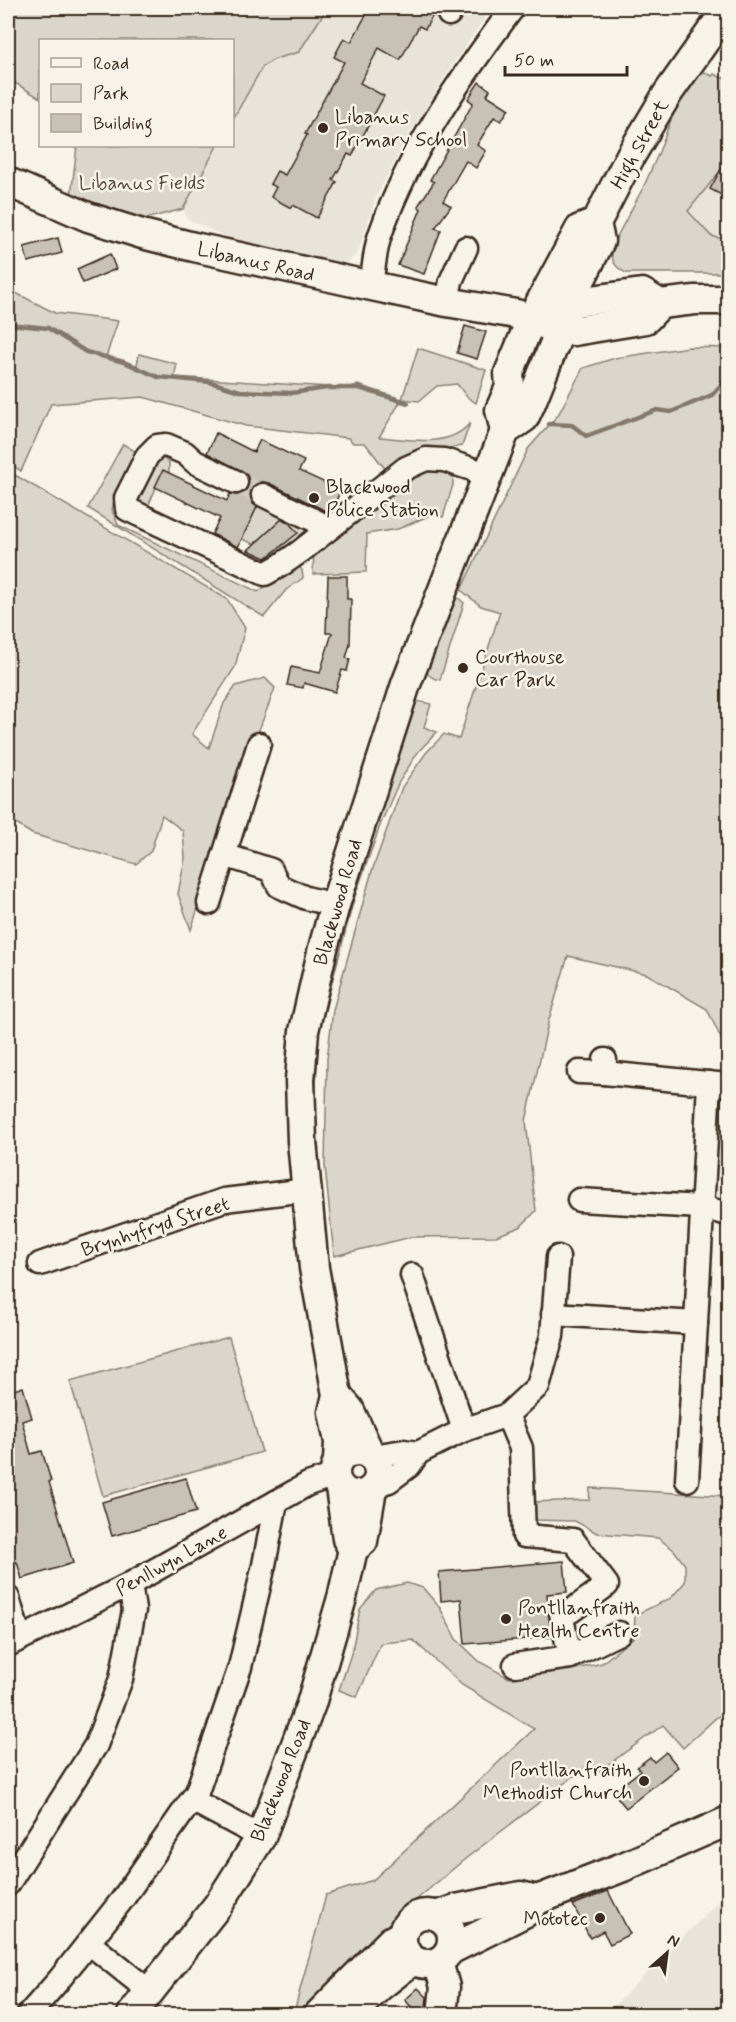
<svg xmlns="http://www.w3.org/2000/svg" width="736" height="2022" viewBox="0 0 736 2022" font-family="Mynerve,sans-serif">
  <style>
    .built { fill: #e9e4d9 }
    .green { fill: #dbd6cb; stroke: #8b8074; stroke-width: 1.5 }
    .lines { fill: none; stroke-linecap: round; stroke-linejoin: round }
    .stream { stroke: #84786c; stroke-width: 4.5 }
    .building { fill: #c8c1b6; stroke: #3b2a1e; stroke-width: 1.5 }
    .minor-tunnel { stroke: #d1cbc0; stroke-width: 22; stroke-dasharray: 22 11; stroke-linecap: butt }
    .minor-casing { stroke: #3b2a1e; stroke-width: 27 }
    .major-casing { stroke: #3b2a1e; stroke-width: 33 }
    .minor { stroke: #f7f3e8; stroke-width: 22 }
    .major { stroke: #f7f3e8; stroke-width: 28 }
    .poi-dot { fill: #3b2a1e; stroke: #f7f3e8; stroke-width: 2 }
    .labels { text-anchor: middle; stroke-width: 5; stroke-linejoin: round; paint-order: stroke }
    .poi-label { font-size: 20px; fill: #3b2a1e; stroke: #f7f3e8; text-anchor: start }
    .street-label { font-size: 20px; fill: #3b2a1e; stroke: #f7f3e8 }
    .park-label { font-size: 20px; fill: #5b4c41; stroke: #f7f3e8 }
  </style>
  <rect width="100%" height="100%" fill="#f7f3e8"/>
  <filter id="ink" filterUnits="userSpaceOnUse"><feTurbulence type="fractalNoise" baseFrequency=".0167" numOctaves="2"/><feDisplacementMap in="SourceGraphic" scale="12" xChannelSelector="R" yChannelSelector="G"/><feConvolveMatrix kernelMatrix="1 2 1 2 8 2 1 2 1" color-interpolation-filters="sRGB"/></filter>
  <g filter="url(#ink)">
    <g class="built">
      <polygon points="327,8 481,8 486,11 487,15 451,67 407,138 376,197 358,252 348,262 332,263 238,243 188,219 183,209 217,146 232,146 233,119 263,66 275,59 299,52"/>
      <polygon points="728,161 728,240 711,236 687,211"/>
      <polygon points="728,1892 728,2014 606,2014"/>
    </g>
    <g class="green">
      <polygon points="8,8 327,8 299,52 275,59 263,66 233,119 232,40 40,40 40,98 8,79"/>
      <path d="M704,72L712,76L714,74L722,78L728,76V161L688,211L711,236L728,240V273H626C613,266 610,259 613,244L644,186L659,152L675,109L701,73Z"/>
      <polygon points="77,146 217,146 183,209 141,220 71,196"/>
      <path d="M8,289L55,313L118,321L106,357L137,365L139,354L177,364L174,377L346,388L358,385L402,399L418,348L486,370L476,403L467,397L457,384L437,386L419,401L402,399L379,437C408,439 449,449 470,423L462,446L444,449L386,470L365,443H353L349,438L246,426L143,397L51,404L21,471L8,462Z"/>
      <polygon points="689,347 728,348 728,1053 707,1009 647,974 568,956 548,1023 526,1121 536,1211 520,1227 496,1236 411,1237 334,1256 325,1166 327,1059 333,1010 372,871 402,787 426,753 444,734 459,739 500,612 481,606 461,590 528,449 558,415 583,368 615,358"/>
      <polygon points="123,444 138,453 114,500 112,510 118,525 258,592 297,563 302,570 303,578 286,590 264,617 88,508"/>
      <polygon points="162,458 169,462 169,473 155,487 156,488 146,511 136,506 136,488 157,460"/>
      <polygon points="430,465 445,467 453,477 453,485 443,517 433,514 398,529 367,534 366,572 313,574 314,548 406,476"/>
      <polygon points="8,471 227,599 245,628 235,667 192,734 209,748 224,703 236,686 265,678 275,688 235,793 191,930 178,894 185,858 183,831 162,815 151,851 136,864 32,834 8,819"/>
      <polygon points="259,503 305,526 308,530 268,562 252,558 255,553 267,559 297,533 284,518 254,544 242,539"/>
      <path d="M457,597L464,603L440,680C434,679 428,676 425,670Z"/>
      <polygon points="416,701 431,704 424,727 437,732 418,752 399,782 381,823 354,899 318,1036 314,1133 313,1032 332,954 412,705"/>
      <polygon points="229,1337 262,1452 103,1496 70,1381"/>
      <path d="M590,1488L728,1496V1712L717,1717L683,1748L663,1725L595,1774L587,1766L465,1859L392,1920L352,1965L300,2014H294C303,1974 316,1935 326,1895L373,1880L534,1729L462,1685L413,1640L381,1643L357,1697L339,1690L352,1651L360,1609L376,1590L407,1583L423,1588L440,1608L456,1639L480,1662L509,1678L567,1671L602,1663L634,1637L635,1615L671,1598L685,1582V1565L674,1550L658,1538L597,1533L575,1521L534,1520L530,1502L589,1500Z"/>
    </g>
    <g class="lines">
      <g class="stream">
        <polyline points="8,324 48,328 86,352 124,362 158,377 210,382 240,391 291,393 327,388 359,388 408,403"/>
        <polyline points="549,424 572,425 586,436 657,410 671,412 712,395 728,377"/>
      </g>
    </g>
    <g class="building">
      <polygon points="370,8 437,8 425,29 419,26 400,60 379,48 360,83 384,96 352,156 348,154 333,180 337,182 317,218 293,205 291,208 271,197 276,187 270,184 277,171 285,175 307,135 305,134 344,62 334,57 344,38 351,42"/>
      <polygon points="479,82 490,90 487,95 509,109 501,121 494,117 477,145 486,151 476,168 466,161 443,201 451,206 435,228 441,230 424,274 398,265 421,209 418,206 434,182 430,180 473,103 468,99"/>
      <polygon points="729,155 729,199 710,189"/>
      <polygon points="58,238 62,253 28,262 24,247"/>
      <polygon points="110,254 116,269 83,283 77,269"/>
      <polygon points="465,326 486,332 477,359 457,353"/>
      <polygon points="216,433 254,452 260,440 304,461 299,471 341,490 332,509 328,512 269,483 255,481 257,483 251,489 250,496 252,503 257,507 238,547 212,534 220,518 155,487 163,470 227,501 230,494 238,495 244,493 248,488 249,482 247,474 207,453"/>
      <polygon points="282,519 289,523 298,533 266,558 248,550"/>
      <polygon points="328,576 347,576 347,599 351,599 350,644 346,658 350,659 347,671 342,670 335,692 304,683 303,688 287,685 291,667 320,673 332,633 326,633"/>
      <polygon points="23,1387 32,1418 22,1421 31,1454 42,1451 51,1481 49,1482 73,1563 22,1579 17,1562 8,1565 8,1392"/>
      <polygon points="186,1478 196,1512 112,1536 102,1502"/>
      <polygon points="564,1561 567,1592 547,1594 551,1637 465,1644 461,1599 441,1601 439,1572"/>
      <polygon points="666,1752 678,1767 626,1808 613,1792 640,1771 637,1767 650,1757 654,1762"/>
      <polygon points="608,1891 630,1934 610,1944 603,1931 590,1938 573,1905"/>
      <polygon points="418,1988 427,1997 426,2006 418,2014 405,2000"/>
    </g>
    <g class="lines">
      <polyline class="minor-tunnel" points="236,482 263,495"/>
      <g class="minor-casing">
        <g id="minor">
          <polyline points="449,14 453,8"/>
          <path d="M370,286C375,268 374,250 381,232C410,150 461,77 513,8"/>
          <polyline points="447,302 451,281 466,248"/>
          <polyline points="236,482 195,462 185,453 166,445 157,446 147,456 126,498 127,509 265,574 281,565 301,551 406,468 426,459 444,460 487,474"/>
          <polyline points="263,495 322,524 328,529"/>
          <polyline points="224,855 271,870 279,886 306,898 335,905"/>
          <polyline points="209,903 259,744"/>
          <polyline points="579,1072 604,1073 605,1060"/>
          <polyline points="604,1073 728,1085"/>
          <polyline points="579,1200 701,1207 728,1214"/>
          <polyline points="40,1264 224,1200 307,1190"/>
          <polyline points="412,1275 464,1430"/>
          <polyline points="553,1314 696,1323 709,1083"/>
          <polyline points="507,1415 521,1448 524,1536 573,1540 607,1585 571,1611 561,1613 570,1657"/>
          <polyline points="372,1456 404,1451 418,1453"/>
          <polyline points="687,1480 696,1323"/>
          <polyline points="376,1485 389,1481 409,1466 418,1453 464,1430 507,1415 538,1386 552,1336 558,1257"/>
          <polyline points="8,1598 20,1639"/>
          <polyline points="8,1645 130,1584 308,1484 335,1475"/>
          <polyline points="515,1665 570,1657 619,1633"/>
          <polyline points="192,1800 261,1837"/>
          <polyline points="8,1884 96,1745 121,1679 134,1610 130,1584"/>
          <polyline points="89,1943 149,1991"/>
          <polyline points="29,2014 58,1981 122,1900 197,1792 240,1667 264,1565 276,1502"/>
        </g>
      </g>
      <g class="major-casing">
        <g id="major">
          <polyline points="8,182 88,217 142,234 194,247 353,282 447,302 516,314 560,330 574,331 646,319 660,304"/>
          <polyline points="555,305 642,293 660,304 695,300 728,300"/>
          <polyline points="505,431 500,410 510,387 509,373 531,320 580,229 596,223"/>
          <polyline points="337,1395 349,1409 370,1454"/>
          <circle cx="357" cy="1473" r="22"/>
          <polyline points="338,1460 339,1442 333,1412 337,1395 314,1268 302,1141 300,1080 304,1031 322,952 335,905 406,684 505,431 524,418 530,405 560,330 569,303 600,241 596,223 631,155 668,93 728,8"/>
          <polyline points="340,1487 347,1539 353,1549"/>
          <circle cx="427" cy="1939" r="25"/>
          <polyline points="436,1916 456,1909 521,1896 537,1900"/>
          <polyline points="450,1950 526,1912 537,1900 623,1867 728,1821"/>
          <polyline points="438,1962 445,1987 442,2014"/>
          <polyline points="132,2014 218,1905 261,1837 311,1704 342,1598 353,1549 363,1541 372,1489"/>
          <polyline points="319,2014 391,1941 402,1935"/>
          <polyline points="351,2014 380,1986 413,1960"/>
        </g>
      </g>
      <use href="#minor" class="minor"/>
      <use href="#major" class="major"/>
    </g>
  </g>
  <g class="poi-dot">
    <circle cx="323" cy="128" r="6"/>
    <circle cx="314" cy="498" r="6"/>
    <circle cx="463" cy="668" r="6"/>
    <circle cx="506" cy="1619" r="6"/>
    <circle cx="644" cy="1781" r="6"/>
    <circle cx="600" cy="1918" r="6"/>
  </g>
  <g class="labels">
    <g class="poi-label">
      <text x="335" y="123">Libanus<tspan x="335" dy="23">Primary School</tspan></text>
      <text x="326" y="493">Blackwood<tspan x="326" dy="23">Police Station</tspan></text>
      <text x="475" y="663">Courthouse<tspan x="475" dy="23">Car Park</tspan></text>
      <text x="518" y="1614">Pontllanfraith<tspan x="518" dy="23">Health Centre</tspan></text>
      <text x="632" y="1776" text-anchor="end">Pontllanfraith<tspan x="632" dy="23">Methodist Church</tspan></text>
      <text x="588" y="1925" text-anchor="end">Mototec</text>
    </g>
    <g class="street-label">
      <text transform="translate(639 144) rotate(-61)" y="7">High Street</text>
      <text transform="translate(256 261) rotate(13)" y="7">Libanus Road</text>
      <text transform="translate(337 902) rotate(-74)" y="7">Blackwood Road</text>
      <text transform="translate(155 1226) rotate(-18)" y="7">Brynhyfryd Street</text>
      <text transform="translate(171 1560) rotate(-29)" y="7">Penllwyn Lane</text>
      <text transform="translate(280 1780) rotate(-68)" y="7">Blackwood Road</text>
    </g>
    <g class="park-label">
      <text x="142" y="189">Libanus Fields</text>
    </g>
  </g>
  <rect width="736" height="2022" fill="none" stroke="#f7f3e8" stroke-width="30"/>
  <rect x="15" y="15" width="706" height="1992" fill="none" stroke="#3b2a1e" stroke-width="2" filter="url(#ink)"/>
  <rect x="39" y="39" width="195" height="108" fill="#f7f3e8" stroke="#aca397" stroke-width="1.5"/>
  <rect x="51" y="58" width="30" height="9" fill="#f7f3e8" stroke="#aca397" stroke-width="1.5"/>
  <text x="93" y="69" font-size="18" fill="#3b2a1e">Road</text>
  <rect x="51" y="84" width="30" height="18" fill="#dbd6cb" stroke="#aca397" stroke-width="1.5"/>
  <text x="93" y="99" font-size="18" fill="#3b2a1e">Park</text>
  <rect x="51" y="114" width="30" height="18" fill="#c8c1b6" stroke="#aca397" stroke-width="1.5"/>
  <text x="93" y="129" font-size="18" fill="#3b2a1e">Building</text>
  <g transform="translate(667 1953) rotate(28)" stroke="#f7f3e8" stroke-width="4.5" paint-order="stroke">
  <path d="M0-4.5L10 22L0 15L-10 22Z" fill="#3b2a1e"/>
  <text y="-9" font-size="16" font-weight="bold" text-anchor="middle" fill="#3b2a1e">N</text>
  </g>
  <path d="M505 66v9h122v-9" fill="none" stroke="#3b2a1e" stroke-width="3"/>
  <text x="514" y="66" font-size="18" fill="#3b2a1e" stroke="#f7f3e8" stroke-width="4.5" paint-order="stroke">50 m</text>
</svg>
